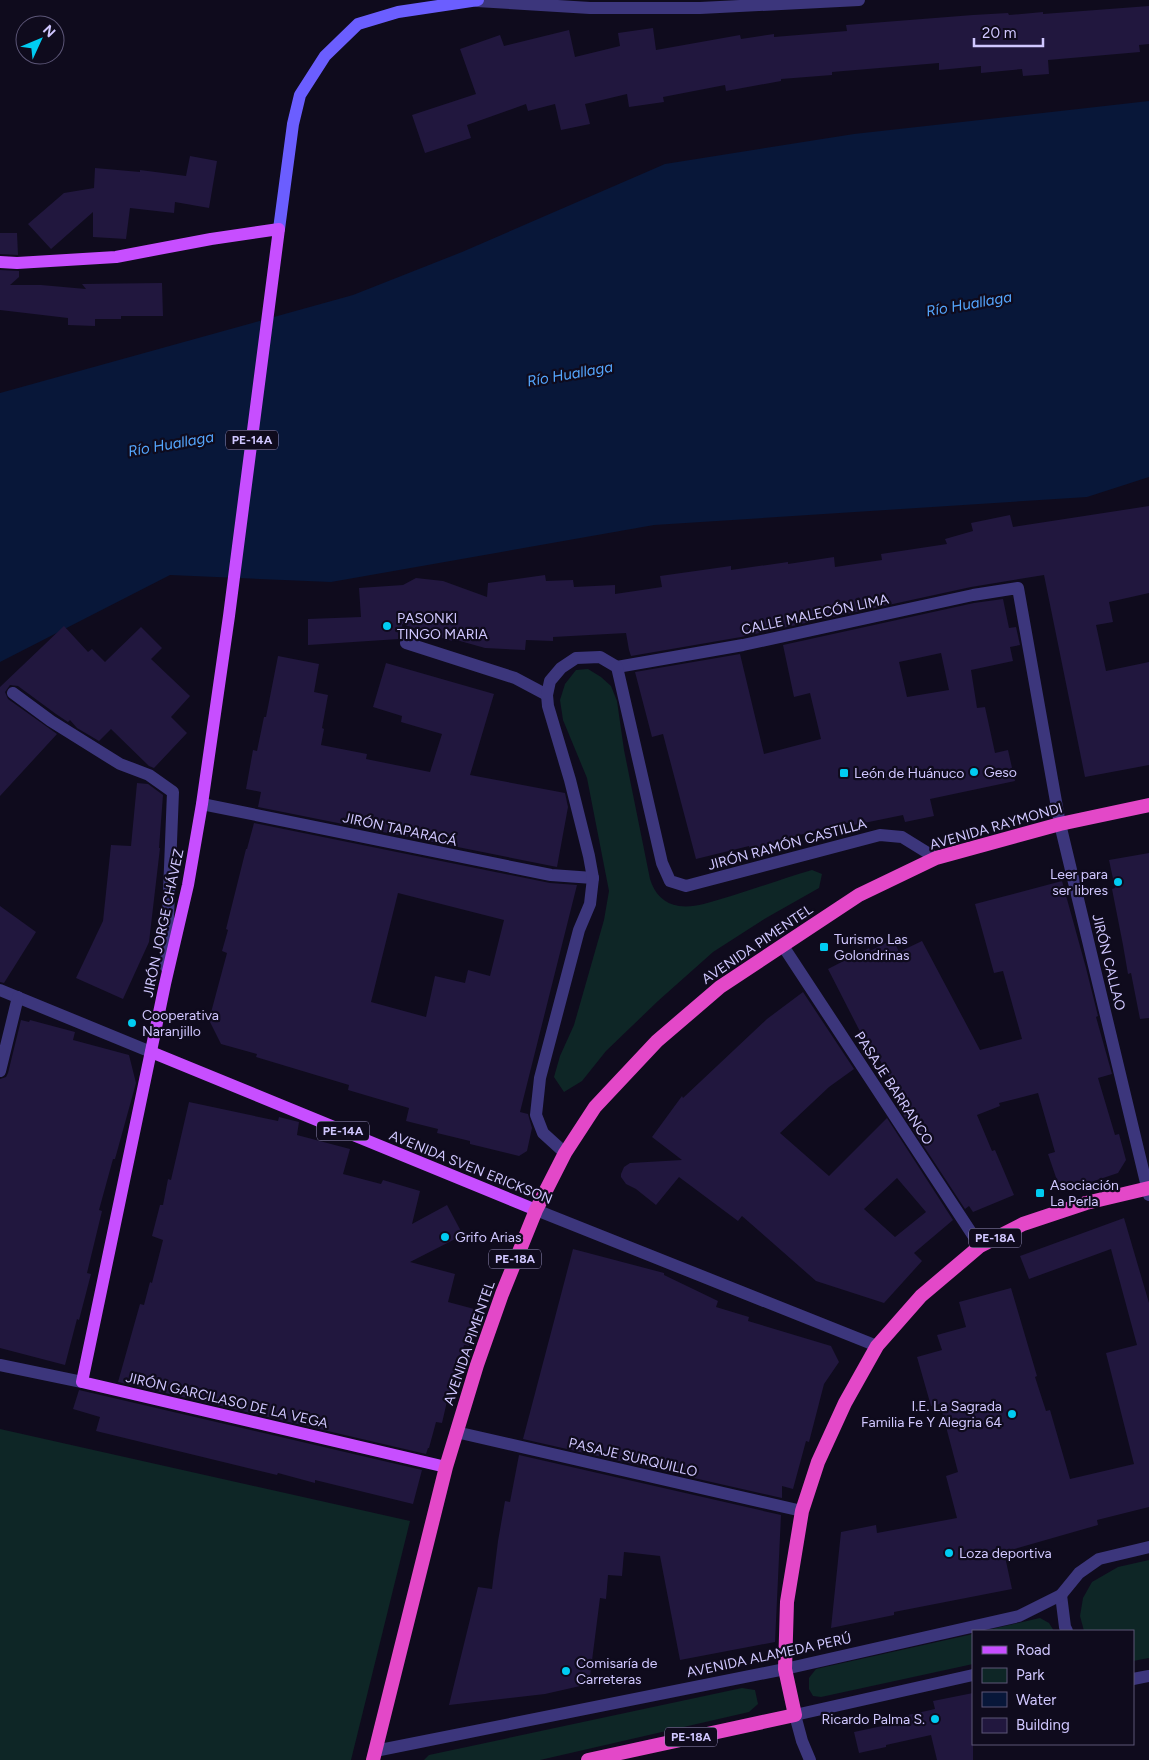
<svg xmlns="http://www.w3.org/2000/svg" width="1149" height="1760" viewBox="0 0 1149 1760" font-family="Figtree,sans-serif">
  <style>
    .green { fill: #0e2626 }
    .water { fill: #081739 }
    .building { fill: #21173e; fill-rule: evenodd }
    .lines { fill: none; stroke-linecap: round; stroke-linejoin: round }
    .minor { stroke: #3c367c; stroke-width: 12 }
    .tertiary { stroke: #3c367c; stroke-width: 12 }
    .secondary { stroke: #6b5eff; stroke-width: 12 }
    .primary { stroke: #c74eff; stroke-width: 12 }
    .trunk { stroke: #e348c8; stroke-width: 14 }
    .poi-dot { fill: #00ccf2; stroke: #0f0b1d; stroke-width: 2 }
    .labels { text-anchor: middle; stroke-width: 4.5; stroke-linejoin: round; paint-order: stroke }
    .shield { fill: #0f0b1d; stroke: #968fbb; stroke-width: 1 }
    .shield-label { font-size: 12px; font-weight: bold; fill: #d0c7ff }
    .street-label { font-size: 14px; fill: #d0c7ff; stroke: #0f0b1d }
    .poi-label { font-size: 14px; fill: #d0c7ff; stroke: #0f0b1d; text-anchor: start }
    .water-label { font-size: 15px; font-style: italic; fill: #55a7ff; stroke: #0f0b1d }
  </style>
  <rect width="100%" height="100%" fill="#0f0b1d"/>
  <g class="green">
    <path d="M588,669L601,677L611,686L617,701L624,750L650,879C654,893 664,904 679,906C693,908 708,903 721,899C752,890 781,879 812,870L822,874L819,888L766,918L713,952L658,1001L606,1051L582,1081L564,1092L554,1077L560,1056L574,1025L604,920L609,891L587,778L563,720L560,700L565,684L576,670Z"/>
    <polygon points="0,1429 410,1521 351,1760 0,1760"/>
    <polygon points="1149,1560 1149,1658 1133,1661 1133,1631 1084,1631 1080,1616 1083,1598 1092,1582 1118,1567"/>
    <polygon points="1040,1618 1049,1623 1054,1631 983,1631"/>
    <polygon points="973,1634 973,1664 821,1697 813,1696 809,1689 809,1678 816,1669"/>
    <polygon points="742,1688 755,1690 758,1704 749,1712 540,1760 424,1760 429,1755"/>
  </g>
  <polygon class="water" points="1149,101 1149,477 1087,497 654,525 331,582 170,575 0,662 0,393 353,295 462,252 665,164 854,134"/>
  <g class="building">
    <polygon points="1149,6 1149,44 1139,45 1140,52 1048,60 1049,74 1023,76 1022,69 981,73 981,66 939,70 939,63 832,72 832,75 781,79 781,81 726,91 725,85 663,97 664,102 629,107 627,94 585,104 590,124 561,130 555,104 528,111 526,104 467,125 471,138 425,153 412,115 476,94 460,49 500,35 504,46 569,30 575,57 620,46 618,33 653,28 656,50 740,35 741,39 774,34 774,37 847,31 846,25 973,15 1008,13 1009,15 1043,12 1043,14"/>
    <polygon points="190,156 217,161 209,208 175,202 174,213 130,208 126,239 93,237 93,212 51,249 28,224 64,193 94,188 95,168 140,172 140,170 186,176"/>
    <polygon points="0,233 17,233 18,255 0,254"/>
    <polygon points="0,270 19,271 19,277 10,285 41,285 86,289 82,284 162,283 163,316 121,316 121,319 95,319 95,326 68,325 68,318 0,310"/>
    <polygon points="1149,506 1149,593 1109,602 1113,622 1096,625 1106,671 1149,662 1149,765 1085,777 1044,575 971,587 741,637 631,656 629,650 626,633 553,637 553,641 526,640 525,650 485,648 453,639 452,641 402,624 403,636 399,639 308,645 308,619 361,617 359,588 403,585 416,578 443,581 487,597 488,583 545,575 546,581 573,580 574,587 615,585 615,594 662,587 660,576 731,566 731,570 788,562 788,564 834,557 835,567 882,560 881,554 947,544 945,539 973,531 971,523 1010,515 1013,527"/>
    <path d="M1003,599L1009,628L1016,627L1020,645L1010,647L1013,661L971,670L977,708L985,707L995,753L1008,750L1015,781L930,799L934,816L905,822L903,815L854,825V821L780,840L781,844L750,851L749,846L696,859L663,734L652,737L635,672L740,654L764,754L821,739L810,693L794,697L783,645L974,603ZM941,653L949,690L907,697L899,662Z"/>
    <polygon points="64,626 88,652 92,649 105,662 141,627 162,648 151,659 190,696 171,717 187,733 154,768 149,766 111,729 99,741 77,728 70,720 68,722 56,714 18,686 10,685 5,692 8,699 57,734 0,796 0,687"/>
    <polygon points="278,656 319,664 314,692 328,695 322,728 324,729 321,745 367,754 366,759 430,772 442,734 401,722 402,716 373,707 386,663 494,694 470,775 565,793 568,807 557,867 258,807 261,792 246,789 253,750 257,751 264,717 266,717"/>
    <polygon points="137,783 148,784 163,795 159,848 160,848 149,942 123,999 76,978 103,921 111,845 131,846"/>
    <path d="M254,823L550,883L577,885L520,1112L528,1114L532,1128L527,1151L519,1156L470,1144V1141L437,1133L438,1129L406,1121L409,1108L348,1090L349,1085L256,1057L257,1054L221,1044L209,1020L227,953L222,951L228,930L226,929L246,849H247ZM398,893L504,920L490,976L468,970L465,983L435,976L426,1017L371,1002Z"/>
    <polygon points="1149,853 1149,1018 1140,1019 1131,973 1128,974 1123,945 1112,889 1115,888 1109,860"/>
    <polygon points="1062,881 1086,968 1098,1016 1096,1017 1112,1074 1098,1078 1115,1135 1119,1134 1126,1160 1118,1173 1061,1192 1048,1154 1055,1152 1038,1093 999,1103 1000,1106 977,1115 992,1151 995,1150 1014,1195 973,1212 969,1206 965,1209 898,1107 903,1102 876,1053 872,1055 828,969 869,948 870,951 893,939 899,952 922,941 980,1050 1022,1039 1003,971 994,973 975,904"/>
    <polygon points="0,906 36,932 4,983 0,982"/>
    <path d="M803,992L854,1069L829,1087L780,1133L829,1176L887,1118L953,1220L914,1253L922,1261L884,1303L816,1281L742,1216L738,1221L679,1177L656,1205L636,1189L626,1184L621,1177V1174L624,1167L630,1163L682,1160L652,1137L682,1096L683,1098L767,1019ZM897,1178L926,1212L895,1237L864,1209Z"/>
    <polygon points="21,1020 29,1022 30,1020 75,1032 73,1040 129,1055 136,1083 115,1159 113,1159 99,1210 102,1211 87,1273 91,1274 79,1320 77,1319 65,1365 0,1348 0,1079 6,1077 8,1073"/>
    <polygon points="189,1102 278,1121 279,1117 299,1122 297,1135 350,1149 343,1174 381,1184 383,1180 420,1191 412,1224 447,1205 463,1235 410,1262 455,1274 448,1302 478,1310 469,1346 464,1345 450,1398 448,1397 442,1423 436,1422 429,1448 428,1448 426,1454 118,1382 140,1304 144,1305 150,1282 152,1283 163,1240 152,1236 160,1205 163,1205 168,1179 171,1180"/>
    <polygon points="1124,1218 1149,1303 1149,1507 1097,1520 1098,1525 1004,1552 1012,1589 894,1612 894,1615 831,1628 841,1532 876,1525 877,1533 957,1518 946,1476 958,1472 940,1404 931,1406 917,1357 942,1350 937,1335 966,1327 959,1302 1011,1288 1037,1376 1035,1377 1046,1411 1050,1410 1070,1479 1134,1464 1106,1353 1137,1345 1111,1249 1029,1279 1020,1256"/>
    <polygon points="573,1249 664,1273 664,1275 718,1301 716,1307 749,1317 748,1321 831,1346 839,1362 824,1384 809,1442 806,1441 793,1489 782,1486 782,1498 523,1439"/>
    <polygon points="79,1390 422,1470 413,1504 315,1480 315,1483 278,1473 277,1475 96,1431 100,1417 73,1409"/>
    <polygon points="519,1455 781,1515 775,1642 680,1660 660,1556 624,1552 622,1576 608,1575 606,1599 600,1598 589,1684 545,1694 449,1705 478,1587 492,1589 498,1541 505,1501 510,1502"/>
    <polygon points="973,1693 973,1760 937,1760 931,1735 886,1745 886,1747 859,1753 854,1732 887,1725 886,1720 935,1709 933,1701"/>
  </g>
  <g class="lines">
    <g class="minor">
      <polyline points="477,1 590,8 700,8 859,0"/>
      <polyline points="406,643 515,678 547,695"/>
      <polyline points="617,667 743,645 973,595 1018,588 1060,824"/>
      <polyline points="13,693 51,721 120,764 149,775 173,792 166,967"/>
      <polyline points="202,804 551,875 593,878"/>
      <polyline points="783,946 980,1246"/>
      <polyline points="0,990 151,1052"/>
      <polyline points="0,1071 18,997"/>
      <polyline points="565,1153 543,1133 536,1115 540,1078 579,930 590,904 593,878 589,856 570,780 548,706 547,695 550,681 561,668 576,658 600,657 617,667 662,863 670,881 686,886 880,835 902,837 936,858"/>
      <polyline points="0,1365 82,1382"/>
      <polyline points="456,1432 802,1511"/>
    </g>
    <g class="tertiary">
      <polyline points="1060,824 1149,1195"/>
      <polyline points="536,1210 877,1346"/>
      <polyline points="1061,1595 1065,1627 1067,1631"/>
      <polyline points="1133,1679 1149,1676"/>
      <polyline points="375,1751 785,1669 1019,1616 1061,1595 1079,1573 1099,1559 1149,1547"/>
      <polyline points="810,1760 802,1741 795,1715 973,1675"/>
    </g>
    <polyline class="secondary" points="279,229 293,124 300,95 325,56 358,24 398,12 478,0"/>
    <g class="primary">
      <polyline points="0,262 17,263 116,257 211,239 279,229 229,616 202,804 188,885 165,984 82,1382 446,1467"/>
      <polyline points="151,1052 536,1210"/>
    </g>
    <g class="trunk">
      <polyline points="373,1760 446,1467 477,1365 502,1294 536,1210 565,1153 595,1107 657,1041 720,987 859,895 936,858 1060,824 1149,805"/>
      <polyline points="588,1760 795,1715 785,1669 787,1602 802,1511 818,1462 845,1403 877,1346 921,1296 980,1246 1023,1224 1086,1203 1149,1188"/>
    </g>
  </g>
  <g class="poi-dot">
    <circle cx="387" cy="626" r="5"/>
    <circle cx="974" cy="772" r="5"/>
    <rect x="839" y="768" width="10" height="10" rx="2.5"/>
    <circle cx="1118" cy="882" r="5"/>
    <rect x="819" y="942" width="10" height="10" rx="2.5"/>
    <circle cx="132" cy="1023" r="5"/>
    <rect x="1035" y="1188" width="10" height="10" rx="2.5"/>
    <circle cx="445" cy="1237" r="5"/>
    <circle cx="1012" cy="1414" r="5"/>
    <circle cx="949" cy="1553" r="5"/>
    <circle cx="566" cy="1671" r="5"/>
    <circle cx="935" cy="1719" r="5"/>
  </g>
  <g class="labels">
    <g class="shield">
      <rect x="226" y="430.5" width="52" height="19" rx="4"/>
      <rect x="317" y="1121.5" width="52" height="19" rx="4"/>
      <rect x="969" y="1228.5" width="52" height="19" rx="4"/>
      <rect x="489" y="1249.5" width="52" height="19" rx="4"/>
      <rect x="665" y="1727.5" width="52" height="19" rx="4"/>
    </g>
    <g class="shield-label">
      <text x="252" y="444">PE-14A</text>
      <text x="343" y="1135">PE-14A</text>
      <text x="995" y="1242">PE-18A</text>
      <text x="515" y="1263">PE-18A</text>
      <text x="691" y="1741">PE-18A</text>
    </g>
    <g class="street-label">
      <text transform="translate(815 614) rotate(-12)" y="5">CALLE MALECÓN LIMA</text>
      <text transform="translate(996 826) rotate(-16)" y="5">AVENIDA RAYMONDI</text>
      <text transform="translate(400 829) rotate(12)" y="5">JIRÓN TAPARACÁ</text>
      <text transform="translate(787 844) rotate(-15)" y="5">JIRÓN RAMÓN CASTILLA</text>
      <text transform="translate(163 923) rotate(-78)" y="5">JIRÓN JORGE CHÁVEZ</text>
      <text transform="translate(757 944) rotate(-34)" y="5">AVENIDA PIMENTEL</text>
      <text transform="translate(1109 962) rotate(76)" y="5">JIRÓN CALLAO</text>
      <text transform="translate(894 1088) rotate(57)" y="5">PASAJE BARRANCO</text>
      <text transform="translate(471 1167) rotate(22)" y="5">AVENIDA SVEN ERICKSON</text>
      <text transform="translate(469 1343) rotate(-71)" y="5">AVENIDA PIMENTEL</text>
      <text transform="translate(227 1400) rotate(13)" y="5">JIRÓN GARCILASO DE LA VEGA</text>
      <text transform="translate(633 1457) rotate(13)" y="5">PASAJE SURQUILLO</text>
      <text transform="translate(769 1655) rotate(-12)" y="5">AVENIDA ALAMEDA PERÚ</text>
    </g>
    <g class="poi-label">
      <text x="397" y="623">PASONKI<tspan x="397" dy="16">TINGO MARIA</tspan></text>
      <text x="984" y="777">Geso</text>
      <text x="854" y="778">León de Huánuco</text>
      <text x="1108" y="879" text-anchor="end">Leer para<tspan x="1108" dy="16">ser libres</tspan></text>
      <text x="834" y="944">Turismo Las<tspan x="834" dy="16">Golondrinas</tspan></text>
      <text x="142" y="1020">Cooperativa<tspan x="142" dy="16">Naranjillo</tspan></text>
      <text x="1050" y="1190">Asociación<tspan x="1050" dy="16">La Perla</tspan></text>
      <text x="455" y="1242">Grifo Arias</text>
      <text x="1002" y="1411" text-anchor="end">I.E. La Sagrada<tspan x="1002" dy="16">Familia Fe Y Alegria 64</tspan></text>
      <text x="959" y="1558">Loza deportiva</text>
      <text x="576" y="1668">Comisaría de<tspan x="576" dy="16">Carreteras</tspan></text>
      <text x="925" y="1724" text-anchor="end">Ricardo Palma S.</text>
    </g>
    <g class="water-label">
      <text transform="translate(969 304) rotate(-10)" y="5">Río Huallaga</text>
      <text transform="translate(570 374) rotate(-10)" y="5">Río Huallaga</text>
      <text transform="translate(171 444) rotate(-10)" y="5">Río Huallaga</text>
    </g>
  </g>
  <rect x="972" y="1630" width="162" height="115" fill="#0f0b1d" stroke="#5c5677"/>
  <rect x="982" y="1646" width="25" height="8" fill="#c74eff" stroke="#5c5677"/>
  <text x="1016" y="1655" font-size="15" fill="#d0c7ff">Road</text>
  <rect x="982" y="1668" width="25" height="15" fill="#0e2626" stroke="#5c5677"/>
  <text x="1016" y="1680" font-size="15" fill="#d0c7ff">Park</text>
  <rect x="982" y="1692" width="25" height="15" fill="#081739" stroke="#5c5677"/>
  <text x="1016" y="1705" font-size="15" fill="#d0c7ff">Water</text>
  <rect x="982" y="1718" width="25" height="15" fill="#21173e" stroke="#5c5677"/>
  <text x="1016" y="1730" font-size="15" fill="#d0c7ff">Building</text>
  <g transform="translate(40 40) rotate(46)"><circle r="24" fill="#0f0b1d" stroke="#5c5677"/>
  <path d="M0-4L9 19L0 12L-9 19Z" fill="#00ccf2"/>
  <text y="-8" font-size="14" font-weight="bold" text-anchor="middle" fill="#d0c7ff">N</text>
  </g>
  <path d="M974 38v8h69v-8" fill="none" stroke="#d0c7ff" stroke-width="2.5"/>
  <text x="982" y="38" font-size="15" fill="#d0c7ff" stroke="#0f0b1d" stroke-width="4" paint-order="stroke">20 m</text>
</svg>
